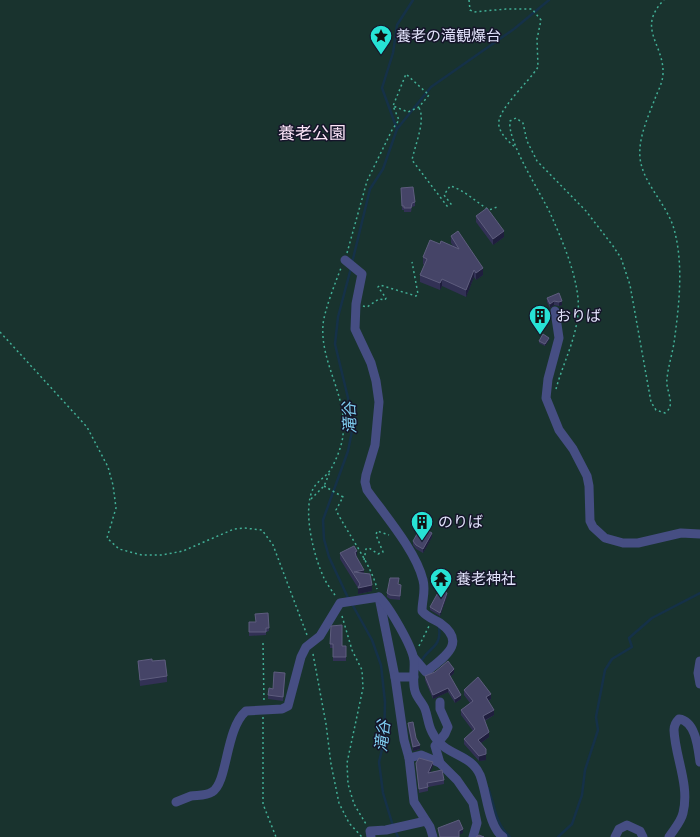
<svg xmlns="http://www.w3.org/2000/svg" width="700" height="837" viewBox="0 0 700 837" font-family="Mulish,'Noto Sans JP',sans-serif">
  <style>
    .green { fill: #19332e }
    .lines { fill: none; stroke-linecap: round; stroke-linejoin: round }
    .stream { stroke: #153148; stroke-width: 2.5 }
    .path { stroke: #42af96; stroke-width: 1.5; stroke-dasharray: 2 3; stroke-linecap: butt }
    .minor { stroke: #464e83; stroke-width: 9 }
    .wall { fill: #323155 }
    .shaded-wall { fill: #1f1e3d }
    .building { fill: #454467; stroke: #5e5d7e }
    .labels { text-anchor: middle; stroke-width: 3; stroke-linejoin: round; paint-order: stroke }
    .poi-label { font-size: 15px; fill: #e2e3fb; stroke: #15152a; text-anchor: start }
    .water-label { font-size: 16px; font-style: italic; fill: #7ecdee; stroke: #15152a }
    .quarter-label { font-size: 17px; fill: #fbe4f7; stroke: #15152a }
  </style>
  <rect width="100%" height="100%" fill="#15152a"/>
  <rect class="green" x="0" y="0" width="700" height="837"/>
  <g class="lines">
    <g class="stream">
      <polyline points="397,129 431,87 514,29 549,0"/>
      <polyline points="352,263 370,189 383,169 397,129 382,88 393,53 397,25 413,0"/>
      <polyline points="349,600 329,557 324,539 323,520 348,451 352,431 348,398 335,344 338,317 351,268"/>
      <polyline points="352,604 372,640 381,665 385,702 384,741 379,762 383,793 393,826"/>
      <path d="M421,662C427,648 442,648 439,628"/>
      <polyline points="464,754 477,764"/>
      <path d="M488,788C495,806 495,824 510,837"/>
      <polyline points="395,830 398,837"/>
      <polyline points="558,837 572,824 582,795 585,770 598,730 596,717 605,670 612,659 632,647 629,638 652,618 700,593"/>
    </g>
    <g class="path">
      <path d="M469,0L470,10L474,12L506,9H532L541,20L537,39L538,67C530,81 495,111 499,126C501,135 509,142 516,148"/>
      <path d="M419,108C426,120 415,145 412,160L447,206L451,204L444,195L450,186C463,189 476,202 489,210L497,207"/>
      <polyline points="347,253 367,181 392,130 399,120 393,106 406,74 429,95 419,107 408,112 393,106"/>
      <polyline points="363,306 367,307 379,299 385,300 386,298 378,287 380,285 416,296 418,294 412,262"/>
      <polyline points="0,332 87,427 108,467 113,485 116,508 107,538 119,549 142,555 162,555 183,551 234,529 244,528 262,530 273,545 307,635"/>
      <path d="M556,389C564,359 581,331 578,298C575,270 562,240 551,215C541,193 507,142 510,121L516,118L523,123L527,141L537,161L586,211L613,246L621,258L630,285L651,402L656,410L665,413C677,405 665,390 667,379C668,367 672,355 674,343C679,306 684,265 674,229C667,204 643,184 640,158C638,137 649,115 656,96C659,89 663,81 663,73C664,44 636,28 664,0"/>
      <path d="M324,486L343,497L336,510C348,534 372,566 377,589"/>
      <polyline points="311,499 324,486 330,472"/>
      <polyline points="364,560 366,549 369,548 378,554 383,552 376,535 377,531 389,535"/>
      <path d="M335,595C331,590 327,584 324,578C314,557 302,511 313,489C317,481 326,477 331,469C336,460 342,446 343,435C348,397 320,363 323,325C324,311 336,281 341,268"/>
      <polyline points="342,616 352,650 362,670 363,688 347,763 348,784 354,804 366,824"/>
      <polyline points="263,643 264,702"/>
      <polyline points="419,646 429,626"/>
      <polyline points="313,654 326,724 331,764 339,803 349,823 362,837"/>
      <polyline points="263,717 263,804 276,837"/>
    </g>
    <g class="minor">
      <path d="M345,260L362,274L356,304L355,329L371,363L376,381L379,402L375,445L366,475L365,482L367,490C384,514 416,551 423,580C426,591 422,600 422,611C427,617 433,619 440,623C468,643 444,657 426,672L414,658"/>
      <polyline points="555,311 559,338 548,379 546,398 559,430 573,449 587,476 589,486 590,521 593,527 605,538 623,543 638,543 681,533 700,534"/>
      <polyline points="379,597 395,677 404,740 409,758 414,802 430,827 433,837"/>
      <polyline points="700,661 698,673 700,684"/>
      <polyline points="395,677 414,677"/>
      <polyline points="440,702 440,709 448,727 445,734 435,746 440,763 457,780 473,803 477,823 473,837"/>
      <polyline points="409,758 421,755 440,763"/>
      <path d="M176,802C181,800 186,798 191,796C197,795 206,796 212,792C228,783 225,729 246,711L282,709L288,706L301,657L306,647L320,636L340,603L379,597C389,606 412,646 414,660C415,670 412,681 415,691C416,697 423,703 425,709C428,717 428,725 432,732C444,757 470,752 480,775C487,793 488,826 503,837"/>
      <polyline points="371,837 370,831 386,830 426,821"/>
      <polyline points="615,837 619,829 627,825 640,831 643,837"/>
      <path d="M669,837C674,829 681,822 683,813C690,785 675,757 674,730C674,725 676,722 679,719C696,721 698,749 700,762"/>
    </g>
  </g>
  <g class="wall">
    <polygon points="401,188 415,202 415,206 412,207 411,212 404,212 404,210 402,210"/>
    <polygon points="476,216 504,237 493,245 476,222"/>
    <polygon points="451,236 483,275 476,280 474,277 466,297 442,286 440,290 420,282 420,275 424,265 423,264 423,257 440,244 453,246 451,243"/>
    <polygon points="559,293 562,305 559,306 554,305 550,308 547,302 547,298"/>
    <polygon points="549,340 545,346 539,343 539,341"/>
    <polygon points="432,537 423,553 416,549 413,545 413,541"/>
    <polygon points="340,553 357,557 357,558 372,591 358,594 358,588 340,559"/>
    <polygon points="398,584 401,589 400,600 390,599 387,597 387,593"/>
    <polygon points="447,596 440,616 430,610 430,607"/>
    <polygon points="268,613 269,631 266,632 266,635 249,636 249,622 255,622"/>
    <polygon points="331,626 342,646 346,646 346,661 333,661 333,648 330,648"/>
    <polygon points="138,661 152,661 167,676 167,682 140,686"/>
    <polygon points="454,673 450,677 461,699 455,703 448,692 433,699 425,680 425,676"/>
    <polygon points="285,677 283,701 268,699 268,695 273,689"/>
    <polygon points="464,690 491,699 488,701 494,715 485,721 489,737 481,743 486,760 479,761 464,744 464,739 473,731 461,715 461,710 470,703 464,695"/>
    <polygon points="408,723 416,738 420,749 413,751 408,727"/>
    <polygon points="416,763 433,766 430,772 444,780 444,784 428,787 428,791 419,793"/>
  </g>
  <g class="shaded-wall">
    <polygon points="504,231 504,237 493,245 493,239"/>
    <polygon points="483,268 483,275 476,280 476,273"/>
    <polygon points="474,270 474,277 466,297 466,290"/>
    <polygon points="442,279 442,286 440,290 440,283"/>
    <polygon points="554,301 554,305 550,308 550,304"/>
    <polygon points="562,301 562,305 559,306 559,302"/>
    <polygon points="549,338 549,340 545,346 545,344"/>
    <polygon points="432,533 432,537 423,553 423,549"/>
    <polygon points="357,551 357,557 355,558 355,552"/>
    <polygon points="364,570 364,576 354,572"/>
    <polygon points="372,585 372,591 358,594 358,588"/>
    <polygon points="447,593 447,596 440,616 440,613"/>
    <polygon points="454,669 454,673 449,678 449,674"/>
    <polygon points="448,688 448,692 433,699 433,695"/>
    <polygon points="491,694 491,699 486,702 486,697"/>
    <polygon points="461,695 461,699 455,703 455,699"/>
    <polygon points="494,710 494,715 483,721 483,716"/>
    <polygon points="489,732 489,737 478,745 478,740"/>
    <polygon points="420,745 420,749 413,751 413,747"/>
    <polygon points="486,749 486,760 479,761 479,756"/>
    <polygon points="433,762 433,766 428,777 428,773"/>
    <polygon points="463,829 463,833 459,835 459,831"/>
  </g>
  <g class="building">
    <polygon points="413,187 415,202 412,203 411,208 404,208 404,206 402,206 401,188"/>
    <polygon points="487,208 504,231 493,239 476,216"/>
    <polygon points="458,231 483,268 476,273 474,270 466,290 442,279 440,283 420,275 427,259 423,257 430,240 440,244 441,241 459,249 451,236"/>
    <polygon points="559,293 562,301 559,302 554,301 550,304 547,298"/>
    <polygon points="543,334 549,338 545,344 539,341"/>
    <polygon points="421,527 432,533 423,549 416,545 413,541"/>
    <polygon points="354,546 357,551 355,552 356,556 364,570 354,572 370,574 372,585 358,588 360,584 340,553"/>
    <polygon points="390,578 399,578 398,584 401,585 400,596 390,595 387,593"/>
    <polygon points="440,589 447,593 440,613 430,607"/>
    <polygon points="268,613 269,628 266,628 266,632 249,632 249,622 256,622 255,614"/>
    <polygon points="342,625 342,646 346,646 346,657 333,657 333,644 330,644 331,626"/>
    <polygon points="152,659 152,661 165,660 167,676 140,680 138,661"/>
    <polygon points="448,661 454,669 449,674 461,695 455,699 448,688 433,695 425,676 435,672"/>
    <polygon points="274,672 285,673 283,697 268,695 269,688 273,689"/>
    <polygon points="478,677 491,694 486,697 494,710 483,716 489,732 478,740 486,749 486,754 479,756 464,739 475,729 461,710 473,701 464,690"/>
    <polygon points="413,722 416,738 420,745 413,747 408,723"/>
    <polygon points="419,758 433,762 428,773 442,770 444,780 427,783 428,787 419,789 416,763"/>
    <polygon points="459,820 463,829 459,831 459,837 440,837 438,828"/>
    <polygon points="479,835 484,837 476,837"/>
  </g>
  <defs>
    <g id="sight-pin" transform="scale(1.15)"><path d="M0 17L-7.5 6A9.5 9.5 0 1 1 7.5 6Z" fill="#27e2d5" stroke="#15152a"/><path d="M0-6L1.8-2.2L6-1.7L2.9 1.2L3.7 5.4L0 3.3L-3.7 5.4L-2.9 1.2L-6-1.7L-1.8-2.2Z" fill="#111"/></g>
    <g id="building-pin" transform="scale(1.15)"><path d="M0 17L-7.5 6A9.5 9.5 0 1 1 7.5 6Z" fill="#27e2d5" stroke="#15152a"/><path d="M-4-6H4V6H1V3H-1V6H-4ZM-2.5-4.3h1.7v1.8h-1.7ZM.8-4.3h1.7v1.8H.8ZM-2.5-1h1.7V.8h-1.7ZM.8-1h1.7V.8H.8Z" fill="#111"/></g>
    <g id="temple-pin" transform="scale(1.15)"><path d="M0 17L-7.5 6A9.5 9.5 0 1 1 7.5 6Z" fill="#27e2d5" stroke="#15152a"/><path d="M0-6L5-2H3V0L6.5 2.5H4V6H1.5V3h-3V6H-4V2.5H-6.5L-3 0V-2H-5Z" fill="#111"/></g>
  </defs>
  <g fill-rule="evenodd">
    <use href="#sight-pin" x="381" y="36"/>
    <use href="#building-pin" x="540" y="316"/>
    <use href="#building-pin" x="422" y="522"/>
    <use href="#temple-pin" x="441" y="579"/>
  </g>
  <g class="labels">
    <g class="poi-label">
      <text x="396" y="41">養老の滝観爆台</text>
      <text x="556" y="321">おりば</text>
      <text x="438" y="527">のりば</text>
      <text x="456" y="584">養老神社</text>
    </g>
    <g class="water-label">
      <text transform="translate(349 418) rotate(-93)" y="6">滝谷</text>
      <text transform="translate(382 736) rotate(-84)" y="6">滝谷</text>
    </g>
    <g class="quarter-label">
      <text x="312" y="139">養老公園</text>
    </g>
  </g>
</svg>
